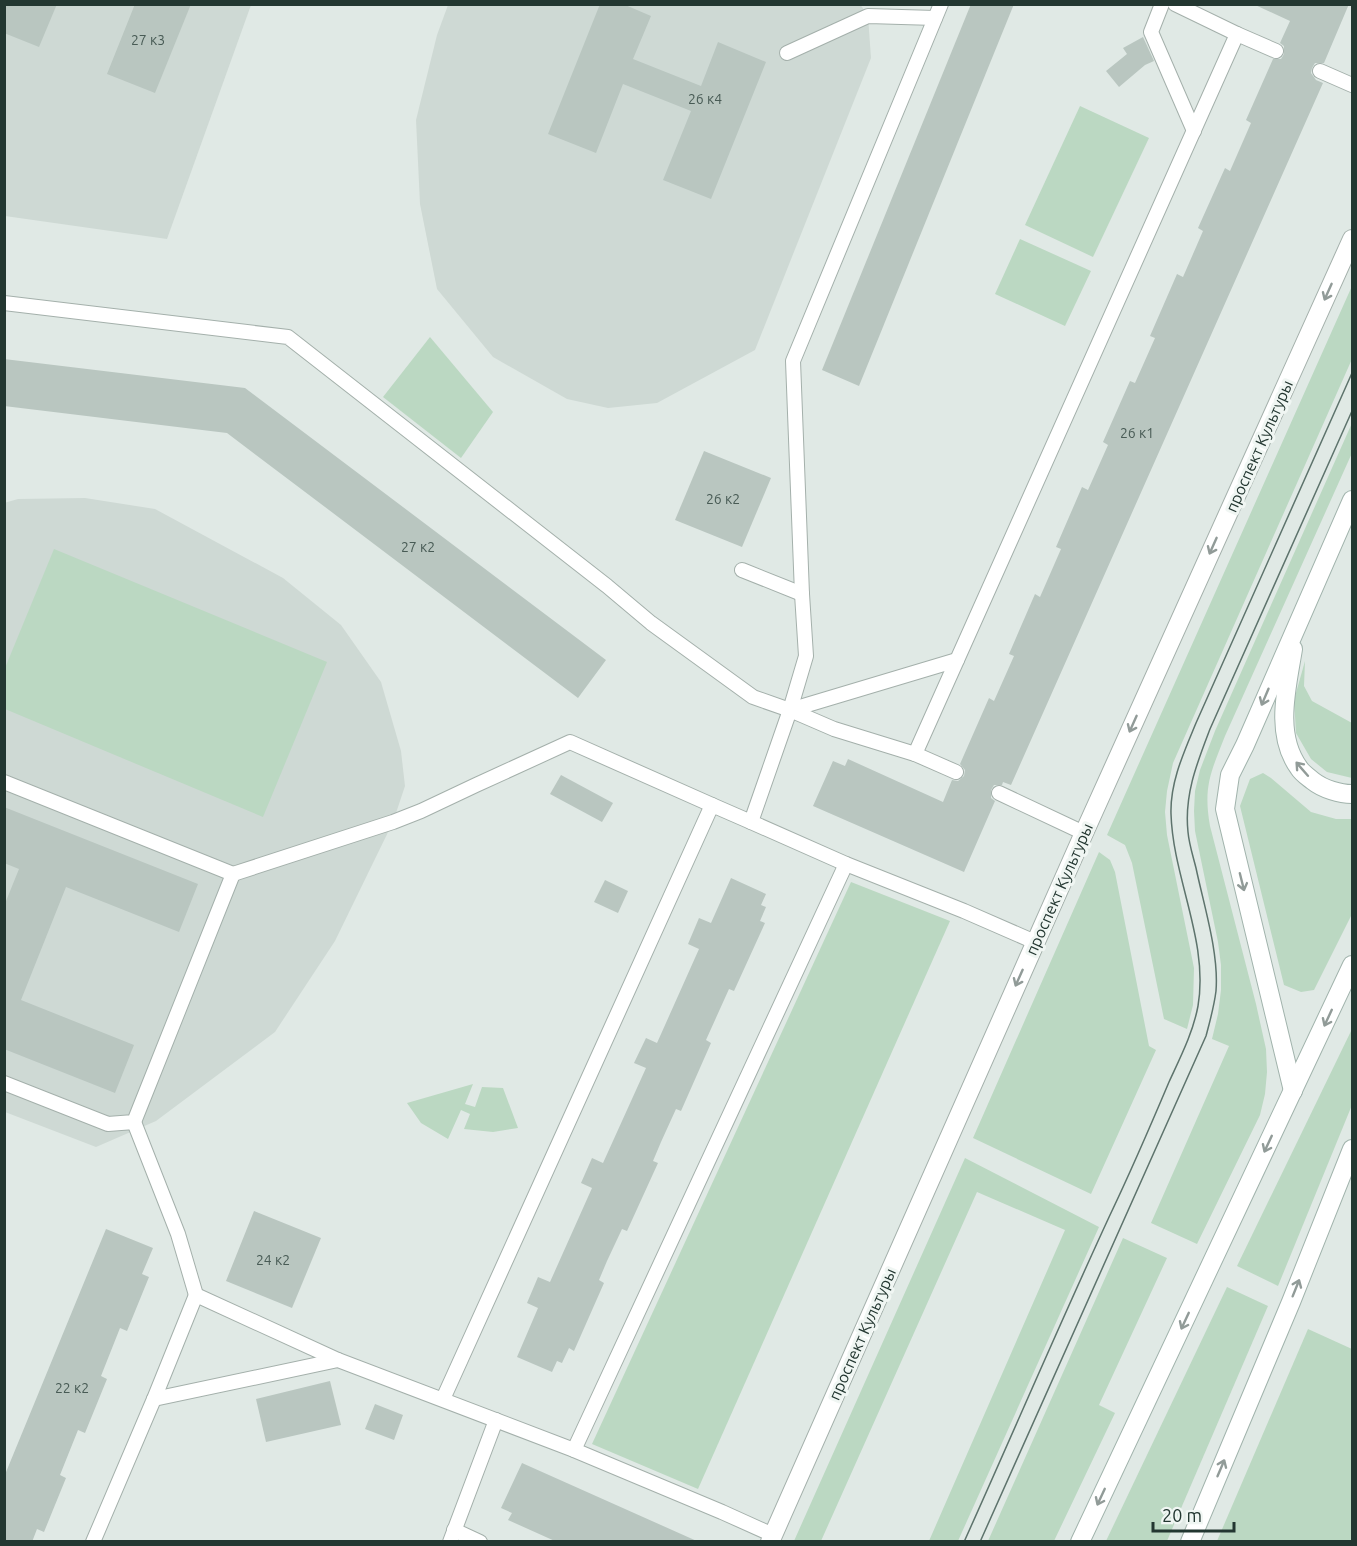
<svg xmlns="http://www.w3.org/2000/svg" width="1357" height="1546" viewBox="0 0 1357 1546" font-family="Ubuntu,sans-serif">
  <style>
    .built { fill: #ced9d4 }
    .green { fill: #bbd8c2 }
    .building { fill: #b9c6c0 }
    .lines { fill: none; stroke-linecap: round; stroke-linejoin: round }
    .service-casing { stroke: #a4b0ab; stroke-width: 16 }
    .tertiary-casing { stroke: #a4b0ab; stroke-width: 20 }
    .secondary-casing { stroke: #a1b3ac; stroke-width: 20 }
    .service { stroke: #fff; stroke-width: 14 }
    .tertiary { stroke: #fff; stroke-width: 18 }
    .secondary { stroke: #fff; stroke-width: 18 }
    .tram { stroke: #5d736c; stroke-width: 1.5 }
    .oneway { stroke: #919b98 }
    .labels { text-anchor: middle; stroke-width: 6; stroke-linejoin: round; paint-order: stroke }
    .number-label { font-size: 14px; fill: #485b55 }
    .street-label { font-size: 16px; fill: #233731; stroke: #f0f6f3 }
  </style>
  <rect width="100%" height="100%" fill="#e0e9e5"/>
  <g class="built">
    <polygon points="860,4 868,16 871,58 755,350 657,403 608,408 567,399 493,357 437,289 420,204 416,120 437,35 448,5"/>
    <polygon points="5,5 251,5 167,239 5,216"/>
    <polygon points="85,498 155,509 283,578 341,625 381,682 401,751 405,786 393,822 335,941 275,1032 156,1121 96,1147 5,1112 4,503 18,499"/>
  </g>
  <g class="green">
    <polygon points="1080,106 1149,138 1093,257 1025,225"/>
    <polygon points="1020,239 1091,271 1065,326 995,294"/>
    <polygon points="1352,286 1352,359 1173,763 1167,791 1165,812 1167,835 1194,968 1193,1005 1187,1029 1164,1019 1132,863 1125,845 1107,835"/>
    <polygon points="430,337 493,412 461,458 383,397"/>
    <path d="M1352,423V453L1225,736C1211,772 1203,786 1210,826L1256,1004L1266,1049L1267,1072L1265,1094L1260,1115L1197,1244L1151,1223L1229,1046L1212,1039L1218,1014L1221,990V965L1218,942L1195,831L1194,811L1195,791L1200,770L1215,731Z"/>
    <polygon points="54,549 327,662 263,817 5,709 5,668"/>
    <polygon points="1305,661 1304,686 1312,701 1352,723 1352,778 1327,772 1311,759 1296,733 1294,700"/>
    <polygon points="1263,773 1271,778 1311,812 1336,819 1352,819 1352,914 1314,990 1301,992 1284,985 1240,806 1250,779"/>
    <polygon points="1099,852 1110,860 1115,872 1149,1046 1156,1050 1091,1194 973,1138"/>
    <polygon points="851,882 950,921 698,1489 592,1444"/>
    <polygon points="1352,1029 1352,1105 1278,1286 1237,1266"/>
    <polygon points="473,1084 465,1104 475,1107 482,1087 503,1088 518,1128 493,1132 464,1129 470,1114 461,1110 448,1139 421,1123 407,1103"/>
    <polygon points="965,1158 1099,1227 958,1541 929,1541 1065,1230 977,1192 821,1541 794,1541"/>
    <polygon points="1123,1238 1167,1258 1099,1405 1115,1413 1054,1541 988,1541"/>
    <polygon points="1227,1287 1268,1306 1167,1541 1106,1541"/>
    <polygon points="1308,1329 1352,1349 1352,1541 1217,1541"/>
  </g>
  <g class="building">
    <polygon points="4,4 57,4 39,47 4,33"/>
    <polygon points="135,4 191,4 155,93 107,74"/>
    <polygon points="600,4 623,4 651,16 633,59 701,86 718,42 766,62 711,199 663,180 691,111 623,84 596,153 548,134"/>
    <polygon points="971,4 1014,4 859,386 822,370"/>
    <polygon points="1253,4 1349,4 1324,63 1315,63 1312,68 1311,73 1316,80 1323,83 1011,785 1003,782 1002,785 994,785 991,790 991,798 995,801 964,872 813,806 833,761 845,766 848,759 943,802 952,780 958,781 964,776 965,770 960,764 989,698 994,701 1014,656 1009,654 1035,594 1040,597 1061,549 1056,547 1082,487 1088,490 1108,445 1103,442 1130,381 1135,383 1155,338 1150,336 1177,274 1183,277 1203,231 1198,228 1225,168 1230,171 1251,123 1246,120 1273,59 1281,59 1284,54 1284,46 1280,43 1290,21"/>
    <polygon points="1143,37 1154,61 1145,65 1119,87 1106,71 1127,54 1123,48"/>
    <polygon points="4,359 245,388 606,660 578,698 227,433 4,406"/>
    <polygon points="704,451 771,478 742,547 675,520"/>
    <polygon points="561,775 613,803 602,822 550,794"/>
    <polygon points="4,807 198,884 179,932 66,887 21,1000 134,1045 115,1093 4,1049 4,906 19,869 4,863"/>
    <polygon points="731,878 766,894 761,905 766,907 760,921 765,923 734,991 729,989 706,1040 711,1043 681,1111 676,1109 661,1142 653,1161 658,1163 627,1231 622,1229 607,1261 599,1280 604,1283 574,1351 569,1348 562,1363 557,1361 552,1372 517,1357 538,1308 527,1303 538,1277 550,1282 592,1188 581,1183 592,1158 603,1163 646,1068 634,1063 646,1038 657,1043 699,949 688,944 699,918 711,923"/>
    <polygon points="605,880 628,891 618,913 594,902"/>
    <polygon points="254,1211 321,1238 292,1308 226,1281"/>
    <polygon points="106,1229 153,1248 142,1274 149,1277 127,1331 120,1328 101,1376 107,1379 85,1433 78,1430 60,1475 66,1478 44,1532 37,1529 32,1542 4,1542 4,1477"/>
    <polygon points="330,1381 341,1425 266,1442 256,1399"/>
    <polygon points="375,1404 403,1415 394,1440 365,1429"/>
    <polygon points="522,1463 699,1542 557,1542 508,1520 512,1513 501,1508"/>
  </g>
  <g class="lines">
    <g class="service-casing">
      <g id="service">
        <polyline points="1162,4 1151,32 1194,131"/>
        <polyline points="1237,34 1276,51"/>
        <polyline points="787,53 868,16 935,18"/>
        <polyline points="1320,71 1352,85"/>
        <polyline points="4,303 288,337 607,586 651,623 753,697 790,710 751,822 846,864 964,911 1035,942"/>
        <polyline points="742,570 802,594"/>
        <polyline points="790,710 834,729 915,754 1237,34 1175,4"/>
        <polyline points="790,710 806,656 802,594 793,361 941,4"/>
        <polyline points="790,710 957,660"/>
        <polyline points="915,754 956,772"/>
        <polyline points="4,782 233,874 393,822 421,811 476,785 570,742 712,805"/>
        <polyline points="999,793 1084,833"/>
        <polyline points="4,1083 108,1124 134,1122 233,874"/>
        <polyline points="134,1122 178,1234 196,1295"/>
        <polyline points="154,1399 196,1295 338,1360"/>
        <polyline points="443,1399 712,805 751,822"/>
        <polyline points="574,1450 846,864"/>
        <polyline points="454,1530 480,1542"/>
        <polyline points="93,1542 154,1399 338,1360 574,1450 722,1512 773,1535"/>
        <polyline points="450,1542 496,1420"/>
      </g>
    </g>
    <g class="tertiary-casing">
      <polyline id="tertiary" points="770,1542 1084,833 1352,239"/>
    </g>
    <g class="secondary-casing">
      <g id="secondary">
        <path d="M1293,649C1287,687 1274,734 1299,768C1302,773 1308,777 1313,781C1323,789 1340,794 1352,794"/>
        <polyline points="1293,1091 1225,809 1230,775 1245,745 1352,500"/>
        <polyline points="1080,1542 1352,965"/>
        <polyline points="1190,1542 1291,1302 1352,1149"/>
      </g>
    </g>
    <use href="#service" class="service"/>
    <use href="#tertiary" class="tertiary"/>
    <use href="#secondary" class="secondary"/>
    <g class="tram">
      <path d="M964,1542C1013,1433 1060,1323 1110,1215C1131,1171 1150,1127 1169,1082C1180,1058 1193,1033 1198,1006C1209,941 1173,879 1171,814C1170,782 1184,752 1196,723L1352,373"/>
      <path d="M980,1542L1206,1036C1210,1021 1214,1007 1216,991C1219,953 1204,906 1196,868C1193,856 1189,844 1188,832C1184,795 1197,763 1210,729L1352,411"/>
    </g>
  </g>
  <defs><path id="oneway-shaft" d="M-6 0H5M1.5-3L5.5 0L1.5 3" fill="none" stroke-width="1.6" stroke-linecap="round" stroke-linejoin="round" transform="scale(1.5)"/></defs>
  <g class="oneway">
    <use href="#oneway-shaft" transform="translate(1328 292) rotate(114)"/>
    <use href="#oneway-shaft" transform="translate(1213 546) rotate(114)"/>
    <use href="#oneway-shaft" transform="translate(1265 697) rotate(113)"/>
    <use href="#oneway-shaft" transform="translate(1133 724) rotate(114)"/>
    <use href="#oneway-shaft" transform="translate(1302 769) rotate(-131)"/>
    <use href="#oneway-shaft" transform="translate(1242 882) rotate(76)"/>
    <use href="#oneway-shaft" transform="translate(1019 978) rotate(114)"/>
    <use href="#oneway-shaft" transform="translate(1328 1018) rotate(115)"/>
    <use href="#oneway-shaft" transform="translate(1268 1144) rotate(115)"/>
    <use href="#oneway-shaft" transform="translate(1296 1288) rotate(-68)"/>
    <use href="#oneway-shaft" transform="translate(1185 1321) rotate(115)"/>
    <use href="#oneway-shaft" transform="translate(1221 1468) rotate(-67)"/>
    <use href="#oneway-shaft" transform="translate(1101 1497) rotate(115)"/>
  </g>
  <g class="labels">
    <g class="number-label">
      <text x="148" y="45">27 к3</text>
      <text x="705" y="104">26 к4</text>
      <text x="1137" y="438">26 к1</text>
      <text x="723" y="504">26 к2</text>
      <text x="418" y="552">27 к2</text>
      <text x="273" y="1265">24 к2</text>
      <text x="72" y="1393">22 к2</text>
    </g>
    <g class="street-label">
      <text transform="translate(1259 446) rotate(-66)" y="6">проспект Культуры</text>
      <text transform="translate(1059 889) rotate(-66)" y="6">проспект Культуры</text>
      <text transform="translate(862 1334) rotate(-66)" y="6">проспект Культуры</text>
    </g>
  </g>
  <rect width="1357" height="1546" fill="none" stroke="#233731" stroke-width="12"/>
  <path d="M1153 1522v9h81v-9" fill="none" stroke="#233731" stroke-width="3"/>
  <text x="1162" y="1522" font-size="18" fill="#233731" stroke="#f0f6f3" stroke-width="4.5" paint-order="stroke">20 m</text>
</svg>
